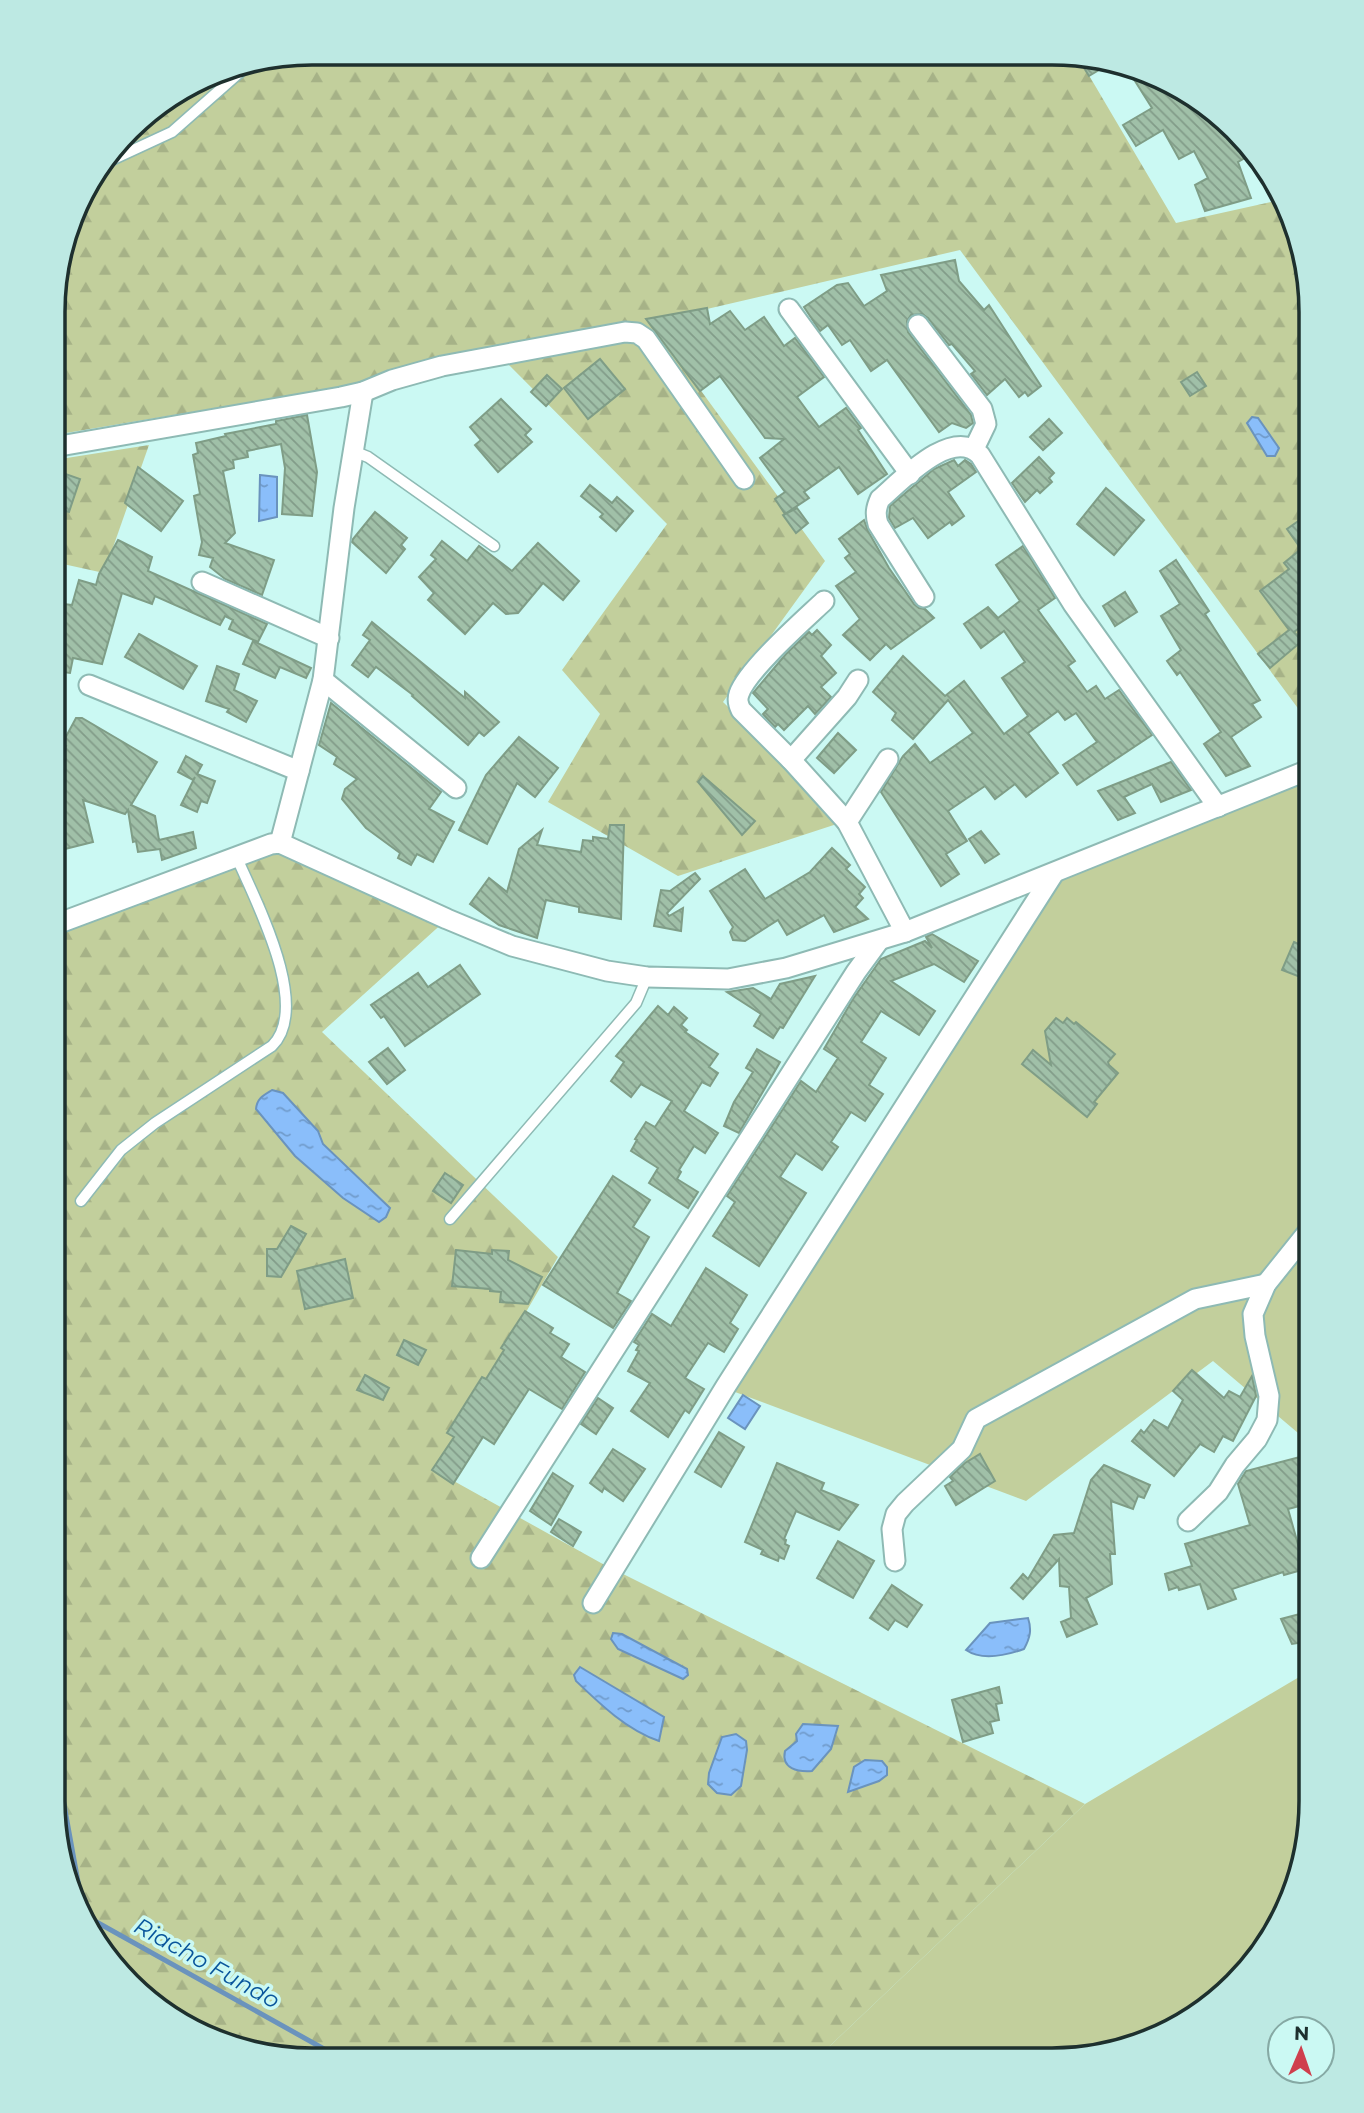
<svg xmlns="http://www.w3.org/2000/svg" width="1364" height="2113" viewBox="0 0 1364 2113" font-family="Montserrat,sans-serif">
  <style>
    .green { fill: #c2cf9c }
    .forest { fill: url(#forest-firs) }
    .water { fill: url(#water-ripples); stroke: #6a93bd; stroke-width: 2 }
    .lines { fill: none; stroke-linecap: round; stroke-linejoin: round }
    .stream { stroke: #6a93bd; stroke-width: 5 }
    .building { fill: url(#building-back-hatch); stroke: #7f9d86; stroke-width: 2 }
    .service-casing { stroke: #8ebab4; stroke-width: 13 }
    .minor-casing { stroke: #8ebab4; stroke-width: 23 }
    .service { stroke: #fff; stroke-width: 10 }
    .minor { stroke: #fff; stroke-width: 19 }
    .labels { text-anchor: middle; stroke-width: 7; stroke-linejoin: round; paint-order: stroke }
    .water-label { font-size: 23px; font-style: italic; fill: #09559b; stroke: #cbf9f3 }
    .rim { fill: none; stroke: #1e302e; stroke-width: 3.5 }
  </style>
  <defs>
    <pattern id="forest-firs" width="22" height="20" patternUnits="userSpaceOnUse" patternTransform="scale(1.75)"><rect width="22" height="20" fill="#c2cf9c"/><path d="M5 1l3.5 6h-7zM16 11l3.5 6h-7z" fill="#a6b287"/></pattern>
    <pattern id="water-ripples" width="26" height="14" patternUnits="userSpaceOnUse" patternTransform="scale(1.75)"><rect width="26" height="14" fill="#8abefa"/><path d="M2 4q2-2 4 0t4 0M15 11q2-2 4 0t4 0" fill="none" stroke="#709bcb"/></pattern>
    <pattern id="building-back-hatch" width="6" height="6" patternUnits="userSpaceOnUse" patternTransform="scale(1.75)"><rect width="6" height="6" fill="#a0c0a8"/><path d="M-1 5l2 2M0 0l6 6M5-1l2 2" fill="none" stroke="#829c89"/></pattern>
  </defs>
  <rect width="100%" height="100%" fill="#cbf9f3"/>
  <g class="green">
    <polygon points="1311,775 1311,1444 1213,1361 1026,1501 727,1389 1051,880"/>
    <polygon points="1311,1670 1311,1819 1298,1885 1268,1946 1210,2007 1152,2041 1053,2060 815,2060 1085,1804"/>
  </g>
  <g class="forest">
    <polygon points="312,53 1077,55 1176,223 1284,199 1292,212 1311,312 1311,726 960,250 651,322 825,561 723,702 846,821 678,876 548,802 600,714 562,670 667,524 504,360 54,435 55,278 79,197 140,117 213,72"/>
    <polygon points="149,445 104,573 54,562 54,460"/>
    <polygon points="280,845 446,920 322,1032 558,1257 434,1470 601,1563 1085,1804 815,2060 278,2058 213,2041 154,2007 106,1959 72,1901 53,1801 54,937"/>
  </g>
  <g class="water">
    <polygon points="1252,417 1258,418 1279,448 1275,456 1267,456 1247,423"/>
    <polygon points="260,475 277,477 277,517 259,521"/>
    <path d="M272,1090L283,1093L318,1131L323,1144L390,1208L386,1217L379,1222L343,1198L295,1156L256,1109C257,1098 264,1095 272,1090Z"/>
    <polygon points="743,1395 760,1406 745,1429 728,1418"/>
    <path d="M1028,1618C1032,1630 1030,1638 1024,1649C1007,1655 982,1661 966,1650L990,1623Z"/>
    <polygon points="613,1633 622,1634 687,1669 688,1675 683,1679 618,1649 611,1639"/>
    <path d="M580,1667L664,1717L659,1741C627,1730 601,1705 576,1681L574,1675Z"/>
    <path d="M803,1724L838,1726L831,1749L812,1771C798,1772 781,1769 785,1751L797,1741L796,1734Z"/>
    <polygon points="736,1734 746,1741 747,1750 741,1786 731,1795 717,1793 708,1784 709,1773 722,1737"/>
    <polygon points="865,1760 882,1761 887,1767 887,1775 879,1781 848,1792 854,1767"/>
  </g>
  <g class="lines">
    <polyline class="stream" points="53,1758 61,1788 84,1915 342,2059"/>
  </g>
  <g class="building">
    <polygon points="1076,55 1087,55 1109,64 1089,76"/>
    <polygon points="1130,73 1210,106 1215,111 1245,158 1238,162 1251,198 1205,211 1195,185 1208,178 1194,151 1179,159 1163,130 1136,146 1123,125 1152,108"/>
    <polygon points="955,260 959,281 984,310 989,305 1041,386 1028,396 1025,392 1019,397 1005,379 987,395 971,374 975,371 952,344 949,345 928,318 922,314 911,315 907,321 908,332 971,415 973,423 966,428 952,423 939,432 887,360 871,371 850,340 842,345 828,325 820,331 804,307 837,285 848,283 864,306 887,291 881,275"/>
    <polygon points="707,308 710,324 730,311 745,330 764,317 784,346 795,338 824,377 797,397 819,427 846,408 861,428 858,430 887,474 858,494 839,467 804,492 809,498 785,514 775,499 785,492 760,458 784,439 765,438 720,376 700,391 646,319"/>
    <polygon points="600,359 625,389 588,419 564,388"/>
    <polygon points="1197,372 1206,386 1190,396 1181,382"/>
    <polygon points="547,375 562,389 546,406 531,392"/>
    <polygon points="501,399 531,429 525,435 532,442 498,472 475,445 481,440 470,427"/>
    <polygon points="307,415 317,472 312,516 282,514 285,468 281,444 247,451 248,457 233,460 234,468 223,471 235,533 225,543 274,560 262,595 225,579 210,567 213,558 199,555 202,542 194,496 200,494 193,455 198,453 196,443 226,436 225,434 276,424 276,421"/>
    <polygon points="1049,419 1062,433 1043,450 1030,437"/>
    <polygon points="1039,457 1054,473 1049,478 1052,482 1040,493 1037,490 1025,502 1012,483"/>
    <polygon points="954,460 958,466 965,460 971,464 976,472 948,492 964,516 952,525 950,522 928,538 913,518 895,528 889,518 890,506 934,469"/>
    <polygon points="138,467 183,501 161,531 125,503"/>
    <polygon points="54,470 80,479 69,512 54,507"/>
    <polygon points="590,485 612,503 617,497 633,511 616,531 600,517 603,514 581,496"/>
    <polygon points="1106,488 1144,520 1114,555 1077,524"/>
    <polygon points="797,508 808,523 796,533 783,515"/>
    <polygon points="375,512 407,538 401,545 405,549 386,573 352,542 353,539"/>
    <polygon points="1311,515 1311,606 1304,612 1310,620 1294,632 1302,641 1270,668 1258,654 1289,630 1260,591 1289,569 1284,563 1301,549 1287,529 1304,517 1306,519"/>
    <polygon points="864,520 868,531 889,568 914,604 919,608 925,609 934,618 891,649 886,644 870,660 843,635 860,619 836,586 856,572 845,558 850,554 839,539"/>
    <polygon points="118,540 152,557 148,571 267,624 258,642 229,629 233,620 225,616 220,625 155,596 152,604 122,593 102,664 73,658 70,673 54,671 58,622 54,621 56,603 72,605 79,580 96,585 99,574"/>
    <polygon points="442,541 467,561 479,546 512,571 538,543 579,581 563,600 543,583 518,613 506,614 493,603 465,634 428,600 434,593 419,577 436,559 431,555"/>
    <polygon points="1023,546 1055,598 1038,610 1075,661 1068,666 1087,692 1096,686 1105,699 1119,690 1152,735 1077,785 1063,765 1097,742 1076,713 1065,720 1058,711 1028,733 1058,773 1026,797 1015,784 995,799 985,786 948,811 967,841 946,854 959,874 941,886 881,792 903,756 915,744 930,763 973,733 948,700 913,739 892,720 896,713 873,692 903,656 945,696 964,681 1004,734 1028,716 1002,678 1025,662 1004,631 981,648 964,624 988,607 998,618 1020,601 996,565"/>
    <polygon points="1176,560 1209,611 1205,614 1260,700 1252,704 1261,717 1231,737 1250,766 1226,776 1204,744 1221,732 1180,672 1177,675 1167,661 1181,650 1161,616 1180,604 1160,571"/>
    <polygon points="1125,592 1137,612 1115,626 1103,606"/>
    <polygon points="372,622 465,698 465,692 499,722 484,736 479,732 468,745 412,696 413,695 376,667 368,677 352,665 370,640 363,635"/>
    <polygon points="817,630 831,645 821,656 836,673 821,687 831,697 815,714 808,706 784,730 778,724 775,727 763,714 768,709 753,693 786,654 809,632 812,635"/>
    <polygon points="139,634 197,666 183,689 125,657"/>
    <polygon points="253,641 311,668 306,678 280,667 275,678 243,664"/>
    <polygon points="217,666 239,674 234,690 257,701 246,722 227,712 229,709 206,701"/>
    <polygon points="331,703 441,792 429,809 454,822 433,862 417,854 411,865 398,858 400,853 366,828 342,799 345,789 357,779 334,764 337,757 319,745"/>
    <polygon points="76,718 82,718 157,762 131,805 155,816 159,840 193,832 196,848 162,860 160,849 138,852 136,841 133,842 128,810 125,814 83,800 93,842 57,851 54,835 54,767 66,746 62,744"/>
    <polygon points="838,733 856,750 834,773 817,758"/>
    <polygon points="519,737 558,768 535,797 517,783 487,844 459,830 486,775"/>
    <polygon points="186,756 202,765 197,774 215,781 207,803 201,801 197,812 181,805 195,777 193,780 178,772"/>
    <polygon points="1171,762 1191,790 1161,802 1152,784 1124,797 1135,813 1118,820 1098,791"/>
    <polygon points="703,776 755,821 742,835 698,782"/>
    <polygon points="610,825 624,825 621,919 579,912 579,907 546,900 537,938 499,925 470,904 489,878 507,892 519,849 542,830 537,845 581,852 583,840 593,841 593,837 608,839"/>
    <polygon points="981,831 999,854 985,863 969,839"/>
    <polygon points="832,848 850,865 846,869 865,887 859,894 863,898 855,907 868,919 834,932 824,915 787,935 778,920 745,941 733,940 730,932 733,927 710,891 745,869 765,899 810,872"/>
    <polygon points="695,873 700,879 667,913 669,916 683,908 681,931 654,926 661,890 670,891"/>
    <polygon points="932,934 978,961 964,982 934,964 891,981 935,1011 919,1035 881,1011 861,1042 886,1058 869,1085 883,1094 865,1121 851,1112 831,1142 838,1147 822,1170 796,1153 780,1177 806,1193 759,1266 713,1236 735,1202 727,1196 801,1081 816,1092 838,1058 824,1049 853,999 881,959 925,941 932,948 926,937"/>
    <polygon points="1294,942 1311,950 1311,962 1303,978 1282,970"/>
    <polygon points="460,965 480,994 405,1046 384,1016 381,1018 371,1005 418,973 428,987"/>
    <polygon points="815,976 783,1028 780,1027 773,1038 754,1026 761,1014 727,992 753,988 771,999 780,984"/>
    <polygon points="658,1006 668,1015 674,1007 687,1018 681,1025 687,1030 685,1032 718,1054 709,1067 718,1073 710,1086 702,1082 684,1111 718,1133 705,1153 694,1146 679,1170 681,1172 677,1179 698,1192 688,1208 649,1183 658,1168 631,1151 637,1140 635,1139 646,1122 655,1127 672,1101 641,1084 631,1097 611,1081 624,1062 616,1056"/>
    <polygon points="1056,1018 1063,1023 1067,1018 1074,1024 1076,1022 1115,1054 1108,1062 1109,1065 1118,1073 1094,1102 1097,1104 1087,1117 1022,1064 1033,1050 1051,1065 1045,1031"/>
    <polygon points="388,1048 405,1070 387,1084 369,1062"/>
    <polygon points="757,1049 780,1062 739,1133 724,1126 734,1102 753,1072 746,1068"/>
    <polygon points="445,1173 463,1185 451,1203 433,1191"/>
    <polygon points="613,1176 650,1200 633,1227 649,1237 617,1293 631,1301 613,1328 543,1285"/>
    <polygon points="291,1226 306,1234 281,1277 267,1276 267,1249 277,1249"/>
    <polygon points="456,1250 492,1254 492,1250 509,1251 508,1260 542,1277 528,1304 500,1302 501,1292 490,1291 490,1289 452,1286"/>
    <polygon points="345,1259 353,1298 305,1309 297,1271"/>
    <polygon points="706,1268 747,1295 730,1323 738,1329 724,1352 708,1343 685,1378 704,1389 689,1413 685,1410 668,1437 631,1411 650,1383 628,1371 639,1351 636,1350 639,1345 634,1342 652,1314 671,1326"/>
    <polygon points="525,1311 553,1328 550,1333 569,1344 561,1357 585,1372 562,1409 529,1389 494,1444 483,1437 453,1484 432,1470 454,1437 447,1433 482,1377 486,1379 504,1350 501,1348"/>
    <polygon points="404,1340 426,1350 418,1365 397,1355"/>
    <polygon points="1192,1370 1224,1398 1229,1391 1240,1397 1252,1376 1256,1396 1233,1441 1223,1436 1214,1452 1200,1444 1174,1476 1132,1441 1141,1430 1144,1433 1154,1420 1168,1428 1183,1400 1173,1391"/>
    <polygon points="365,1375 389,1388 383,1400 357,1390"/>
    <polygon points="598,1398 613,1408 596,1434 581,1424"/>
    <polygon points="719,1432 744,1447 721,1487 695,1472"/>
    <polygon points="613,1449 645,1469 623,1501 604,1488 602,1492 590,1483"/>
    <polygon points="980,1454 995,1481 956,1505 945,1486 953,1481 950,1477 965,1463"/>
    <polygon points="1300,1457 1311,1503 1288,1509 1305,1569 1284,1575 1283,1572 1232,1589 1236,1599 1208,1609 1200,1584 1179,1590 1178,1587 1169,1590 1165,1574 1192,1566 1185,1544 1250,1525 1238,1484 1246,1471"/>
    <polygon points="777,1463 824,1483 821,1490 858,1505 839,1530 796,1511 784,1539 786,1540 785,1544 789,1546 784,1559 779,1557 778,1561 761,1554 763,1550 745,1542"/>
    <polygon points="1104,1465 1150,1485 1144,1498 1138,1496 1133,1509 1111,1501 1115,1554 1110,1554 1112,1584 1086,1598 1097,1624 1067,1637 1061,1622 1071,1618 1069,1587 1060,1586 1059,1559 1023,1599 1011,1588 1023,1574 1028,1579 1054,1535 1074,1533 1091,1480"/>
    <polygon points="553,1473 573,1486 551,1525 530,1511"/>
    <polygon points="559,1519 581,1532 573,1546 551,1532"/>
    <polygon points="838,1541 874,1561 853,1598 817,1578"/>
    <polygon points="892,1585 922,1605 907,1627 895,1620 888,1630 870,1618"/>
    <polygon points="1311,1611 1311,1641 1292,1644 1281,1619"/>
    <polygon points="999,1687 1002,1703 996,1704 999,1720 990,1722 993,1733 963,1742 952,1700"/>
  </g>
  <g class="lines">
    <g class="service-casing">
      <g id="service">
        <polyline points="105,163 172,132 248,65"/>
        <polyline points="353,451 368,457 494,546"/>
        <path d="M81,1201L121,1150L155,1123L272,1046C312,1007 255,900 237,858"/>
        <polyline points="450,1219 636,1003 647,977"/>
      </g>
    </g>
    <g class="minor-casing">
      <g id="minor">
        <polyline points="789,309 910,474"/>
        <polyline points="918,325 982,409 986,424 974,449"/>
        <polyline points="54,447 341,397 363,392 392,380 442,366 625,332 637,333 646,339 744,479"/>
        <polyline points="202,582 329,638"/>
        <path d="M924,597L878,524C875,514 876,508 880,499C902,480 952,426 980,455L1073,604L1218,807"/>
        <path d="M824,601C804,620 747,670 739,694C737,700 738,704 741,710L791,760L847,822L905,932"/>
        <polyline points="323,680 456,788"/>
        <polyline points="89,685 299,771 280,843"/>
        <polyline points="791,760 847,697 858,680"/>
        <polyline points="299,771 323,680 344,508 363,392"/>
        <polyline points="847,822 888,759"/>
        <polyline points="54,925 271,844 280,843 447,919 512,946 607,971 647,977 728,979 786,968 905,932 1311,769"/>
        <polyline points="1188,1521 1218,1492 1235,1465 1257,1439 1267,1420 1269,1396 1255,1336 1253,1314 1266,1284 1311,1228"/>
        <polyline points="481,1558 856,972 878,942"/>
        <polyline points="895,1561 892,1529 896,1514 905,1503 962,1449 976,1419 1195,1299 1266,1284"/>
        <polyline points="593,1603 726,1386 1054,873"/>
      </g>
    </g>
    <use href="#service" class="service"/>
    <use href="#minor" class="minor"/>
  </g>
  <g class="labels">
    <g class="water-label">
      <text transform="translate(207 1963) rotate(29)" y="8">Riacho Fundo</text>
    </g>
  </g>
  <path d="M0 0H1364V2113H0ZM312 65H1052A247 247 0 0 1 1299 312V1801A247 247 0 0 1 1052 2048H312A247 247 0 0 1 65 1801V312A247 247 0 0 1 312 65Z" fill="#bde9e3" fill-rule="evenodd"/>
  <path class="rim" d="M312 65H1052A247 247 0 0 1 1299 312V1801A247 247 0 0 1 1052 2048H312A247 247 0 0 1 65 1801V312A247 247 0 0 1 312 65Z"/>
  <g transform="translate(1301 2050) rotate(2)"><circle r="33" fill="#cbf9f3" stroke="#86a9a4" stroke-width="2"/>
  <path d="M0-5L12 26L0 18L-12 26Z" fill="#cf3f4d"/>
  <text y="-10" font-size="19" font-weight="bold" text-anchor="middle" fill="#1e302e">N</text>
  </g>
</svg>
